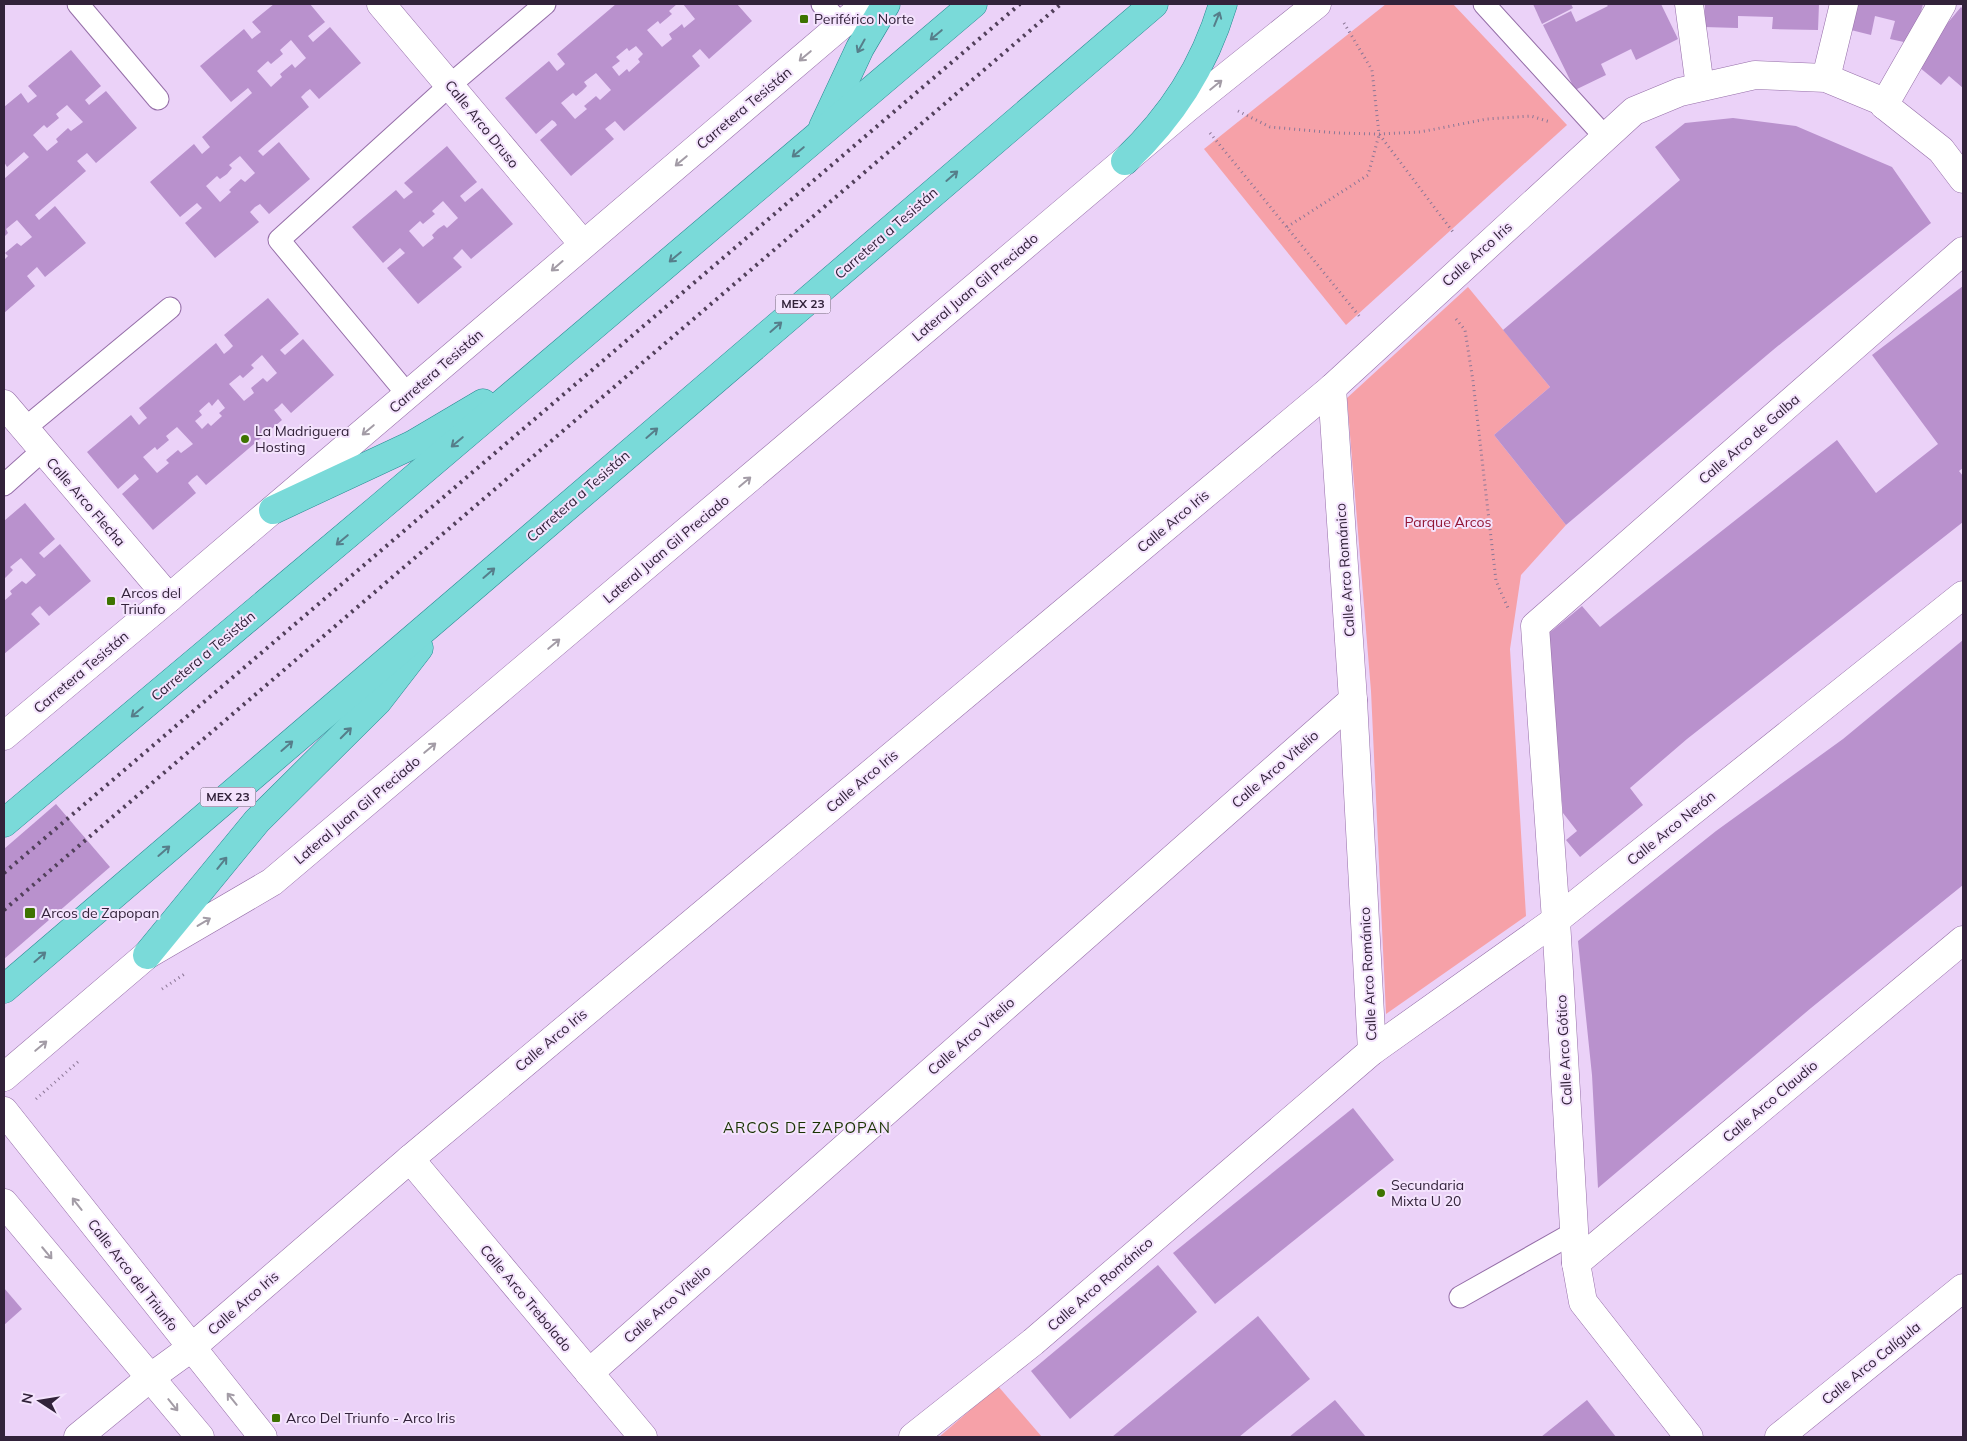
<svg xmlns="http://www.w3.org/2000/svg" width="1967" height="1441" viewBox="0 0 1967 1441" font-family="Mulish,sans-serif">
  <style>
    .green { fill: #f6a1a8 }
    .building { fill: #b991cd; fill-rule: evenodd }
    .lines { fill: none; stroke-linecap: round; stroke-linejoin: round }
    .lane-casing { stroke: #956ea8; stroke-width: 23 }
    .street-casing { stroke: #956ea8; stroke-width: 29 }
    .secondary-casing { stroke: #956ea8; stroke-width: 29 }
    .primary-casing { stroke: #278991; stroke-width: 29 }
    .path { stroke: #8c7796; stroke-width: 3; stroke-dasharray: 1 4; stroke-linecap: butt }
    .lane { stroke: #fff; stroke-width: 21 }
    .street { stroke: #fff; stroke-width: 28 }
    .secondary { stroke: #fff; stroke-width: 28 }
    .primary { stroke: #7adad9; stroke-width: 28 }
    .rail { stroke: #513f5a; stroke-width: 4; stroke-dasharray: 2.5 5; stroke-linecap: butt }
    .oneway { stroke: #567e8a }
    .oneway2 { stroke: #a39ca6 }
    .poi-dot { fill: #3d7300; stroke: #f4e3fd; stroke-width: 2 }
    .labels { text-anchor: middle; stroke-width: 4; stroke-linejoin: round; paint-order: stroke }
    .shield { fill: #f4e3fd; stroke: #6c5c74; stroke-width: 1 }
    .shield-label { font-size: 12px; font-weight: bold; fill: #32223a }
    .poi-label { font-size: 14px; fill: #32223a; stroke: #f4e3fd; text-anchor: start }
    .street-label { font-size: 14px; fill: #32223a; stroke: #f4e3fd }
    .park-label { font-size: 14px; fill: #921635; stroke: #f4e3fd }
    .neighbourhood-label { font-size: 15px; letter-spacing: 1px; fill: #1a3403; stroke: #f4e3fd }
  </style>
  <rect width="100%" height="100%" fill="#ebd2f8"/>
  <g class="green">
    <polygon points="1386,4 1453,4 1567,125 1346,325 1204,149"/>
    <polygon points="1468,287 1550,387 1494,435 1566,525 1521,575 1510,649 1526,916 1386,1014 1371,691 1347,398"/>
    <polygon points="998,1386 1042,1437 939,1437"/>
  </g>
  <g class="building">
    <path d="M274,4H310L325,22L308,36L313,42L330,27L361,63L319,99L310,89L306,92L301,97L309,107L258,151L263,156L279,142L310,179L269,214L260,204L255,207L250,212L259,222L215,258L185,223L202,208L197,203L180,217L150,182L194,144L202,154L210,147L202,137L252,93L248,88L231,102L200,66L244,29L252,39L257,35L261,32L252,22ZM291,40L306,58L295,68L292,64L280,74L282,77L271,87L257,71L268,61L271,64L283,54L280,50ZM240,156L255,173L245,182L241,179L229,190L231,192L220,202L206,186L217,176L220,179L227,174L232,168L229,165Z"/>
    <path d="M616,4H677L669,11L672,14L660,24L658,21L647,30L662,47L672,39L669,34L676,29L682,24L684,28L695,19L683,4H737L752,21L709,59L700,49L692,56L700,66L624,131L615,121L605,129L614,139L571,176L540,140L557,125L555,122L552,120L536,134L505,98L549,61L557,71L562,67L565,64L557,54ZM636,46L643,54L638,59L640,62L629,72L627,69L619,76L612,67L620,61L616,57L627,48L629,51ZM596,73L611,90L600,100L596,96L584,106L587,109L575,119L561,103L573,93L576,96L582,91L587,86L584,82Z"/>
    <polygon points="1533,4 1571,4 1573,8 1542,24"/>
    <polygon points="1606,4 1661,4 1678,39 1636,60 1631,49 1601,64 1606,75 1575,90 1543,25 1571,11 1576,22 1608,6"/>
    <polygon points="1705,4 1819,4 1818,30 1772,29 1773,17 1738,16 1738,28 1704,27"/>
    <polygon points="1849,4 1923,4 1913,44 1890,39 1895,21 1875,16 1871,35 1843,28"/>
    <polygon points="1961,7 1963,9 1963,88 1949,76 1941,85 1914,63"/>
    <path d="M71,50L101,86L85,100L89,105L106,91L137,128L96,163L87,153L77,161L86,171L35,215L39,220L55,206L86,243L45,277L37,267L27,276L35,286L4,313V260L8,256L5,253L17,243L21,246L32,237L17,220L6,229L8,233L4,237V179L29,157L24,152L7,167L4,162V107L21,93L28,103L33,99L37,96L28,86ZM67,105L83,122L71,131L68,128L56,139L58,142L47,151L33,135L44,125L47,128L59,118L56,114Z"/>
    <polygon points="1733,118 1796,126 1892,167 1931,223 1773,350 1566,525 1494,435 1550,387 1503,330 1680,180 1655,147 1685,123"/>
    <path d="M447,146L477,182L460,196L465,202L482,188L513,224L471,259L462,249L453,258L462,267L418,304L387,268L405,253L400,248L383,263L352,227L396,190L404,199L409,195L413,192L404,183ZM443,201L458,218L447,228L444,225L438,229L432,235L434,238L423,247L409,231L420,221L423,224L435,214L432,211Z"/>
    <polygon points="1963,286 1963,468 1959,471 1963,476 1963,522 1687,739 1630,788 1643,805 1580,857 1566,840 1577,831 1563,813 1548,634 1582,606 1600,627 1837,440 1876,493 1938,444 1872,355"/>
    <path d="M268,298L299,334L280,350L285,355L303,339L334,375L291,413L282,403L278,407L274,410L282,420L206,485L197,475L192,479L188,483L196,493L153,530L122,494L139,479L135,474L118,489L87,452L131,415L139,425L143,421L147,418L139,408L216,343L224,354L229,350L233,346L224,335ZM262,355L277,373L267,382L263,378L251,388L254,393L244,401L229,384L240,375L243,378L254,368L251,365ZM218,399L225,408L219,413L222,416L211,426L208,423L202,429L195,421L202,415L199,411L209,402L212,406ZM177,427L193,444L181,453L178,450L166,460L169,463L157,473L143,457L155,447L157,450L169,440L166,436Z"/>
    <polygon points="25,503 55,539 39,553 44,558 60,544 91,581 49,616 40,606 36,609 31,614 40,624 4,654 4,601 12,594 10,591 22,581 26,584 36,575 21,558 10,567 13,570 4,579 4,521"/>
    <polygon points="1963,640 1963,885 1811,1008 1598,1188 1592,1075 1578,941 1716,831 1843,739"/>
    <polygon points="56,804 110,867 4,959 4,849"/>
    <polygon points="1353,1108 1394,1160 1215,1304 1173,1253"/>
    <polygon points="1158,1265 1197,1312 1070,1419 1031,1371"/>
    <polygon points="4,1288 22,1309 4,1325"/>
    <polygon points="1258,1316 1310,1379 1239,1437 1112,1437"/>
    <polygon points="1335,1400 1366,1437 1289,1437"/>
    <polygon points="1587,1400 1616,1437 1541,1437"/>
  </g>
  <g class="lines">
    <g class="lane-casing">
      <g id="lane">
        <polyline points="78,4 158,99"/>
        <polyline points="822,4 842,25"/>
        <polyline points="1484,4 1606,138"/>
        <polyline points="408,395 279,240 450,85 545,4"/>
        <polyline points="24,429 170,308"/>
        <polyline points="4,485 42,451"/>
        <polyline points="1460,1297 1575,1232"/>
      </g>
    </g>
    <g class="street-casing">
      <g id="street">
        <polyline points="381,4 583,244"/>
        <polyline points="1689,4 1700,87"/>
        <polyline points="1826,78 1844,4"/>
        <polyline points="1884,105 1942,4"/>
        <polyline points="1332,388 1353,700 1372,1051"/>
        <polyline points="4,404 169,598"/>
        <polyline points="410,1159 643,1437"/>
        <polyline points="1576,1263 1963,940"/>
        <polyline points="589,1373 1353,700"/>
        <polyline points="78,1437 151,1377 191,1348 410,1159 1332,388 1634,111 1680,92 1755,75 1826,78 1884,102 1884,105 1941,150 1963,179"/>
        <polyline points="913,1437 1033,1342 1372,1051 1556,920 1963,595"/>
        <polyline points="1689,1437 1583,1302 1576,1263 1556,920 1535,626 1963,251"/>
        <polyline points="1779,1437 1963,1288"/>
      </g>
    </g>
    <g class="secondary-casing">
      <g id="secondary">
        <polyline points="4,736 169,598 866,4"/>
        <polyline points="4,1077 147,955 272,882 1187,108 1317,4"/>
        <polyline points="4,1111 263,1437"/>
        <polyline points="4,1203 200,1437"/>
      </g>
    </g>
    <g class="primary-casing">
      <g id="primary">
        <polyline points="823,127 860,48 886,4"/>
        <path d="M1125,161C1172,116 1204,67 1223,4"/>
        <polyline points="273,510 412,445 483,403"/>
        <polyline points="4,823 379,508 973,4"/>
        <polyline points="147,955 257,821 378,701 419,648"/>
        <polyline points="4,989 1154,4"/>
      </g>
    </g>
    <g class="path">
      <polyline points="1344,23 1372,70 1379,134 1453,232"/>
      <polyline points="1238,111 1270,127 1337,133 1379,134 1420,132 1487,119 1531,116 1550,122"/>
      <polyline points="1210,133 1360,317"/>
      <polyline points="1287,227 1368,175 1379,135"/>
      <polyline points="1456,319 1465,330 1473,381 1496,581 1508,608"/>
      <polyline points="162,989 186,973"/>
      <polyline points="36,1099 80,1060"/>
    </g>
    <use href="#lane" class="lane"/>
    <use href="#street" class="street"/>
    <use href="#secondary" class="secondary"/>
    <use href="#primary" class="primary"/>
    <g class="rail">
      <polyline points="4,873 1020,4"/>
      <polyline points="4,910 1061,4"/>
    </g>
  </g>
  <defs><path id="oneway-shaft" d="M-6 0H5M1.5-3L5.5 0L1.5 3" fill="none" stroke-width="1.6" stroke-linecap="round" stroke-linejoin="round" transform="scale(1.25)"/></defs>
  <g class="oneway">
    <use href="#oneway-shaft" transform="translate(1217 19) rotate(-68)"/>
    <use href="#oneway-shaft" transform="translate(936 35) rotate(140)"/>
    <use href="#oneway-shaft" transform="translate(861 46) rotate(119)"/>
    <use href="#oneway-shaft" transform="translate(798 152) rotate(140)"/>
    <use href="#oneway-shaft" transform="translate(952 176) rotate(-41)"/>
    <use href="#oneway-shaft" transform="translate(675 257) rotate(140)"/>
    <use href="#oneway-shaft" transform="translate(776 327) rotate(-41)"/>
    <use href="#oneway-shaft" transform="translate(652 433) rotate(-41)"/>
    <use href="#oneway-shaft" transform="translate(457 442) rotate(140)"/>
    <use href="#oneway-shaft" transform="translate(342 540) rotate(140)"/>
    <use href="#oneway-shaft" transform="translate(489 573) rotate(-41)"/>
    <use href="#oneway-shaft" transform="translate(137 712) rotate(140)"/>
    <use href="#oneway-shaft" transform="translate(346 733) rotate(-45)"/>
    <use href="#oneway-shaft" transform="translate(287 746) rotate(-41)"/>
    <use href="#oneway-shaft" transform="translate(164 851) rotate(-41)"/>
    <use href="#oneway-shaft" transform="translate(222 863) rotate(-51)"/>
    <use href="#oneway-shaft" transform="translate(40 957) rotate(-41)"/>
  </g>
  <g class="oneway2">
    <use href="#oneway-shaft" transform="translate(805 56) rotate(140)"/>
    <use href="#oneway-shaft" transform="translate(1216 85) rotate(-39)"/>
    <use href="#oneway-shaft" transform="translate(681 161) rotate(140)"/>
    <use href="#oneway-shaft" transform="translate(557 266) rotate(139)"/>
    <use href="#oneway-shaft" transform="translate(368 430) rotate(140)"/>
    <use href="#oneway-shaft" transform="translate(745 482) rotate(-40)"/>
    <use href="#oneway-shaft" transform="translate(554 644) rotate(-40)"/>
    <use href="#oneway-shaft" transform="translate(430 748) rotate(-40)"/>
    <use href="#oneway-shaft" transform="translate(204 922) rotate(-31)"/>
    <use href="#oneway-shaft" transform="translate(41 1046) rotate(-40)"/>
    <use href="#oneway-shaft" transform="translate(77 1204) rotate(-128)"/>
    <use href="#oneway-shaft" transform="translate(47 1253) rotate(50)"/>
    <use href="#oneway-shaft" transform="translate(232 1399) rotate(-129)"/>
    <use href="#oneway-shaft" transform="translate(173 1405) rotate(51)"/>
  </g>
  <g class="poi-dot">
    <rect x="799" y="14" width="10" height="10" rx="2.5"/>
    <circle cx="245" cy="439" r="5"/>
    <rect x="106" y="596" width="10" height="10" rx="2.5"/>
    <rect x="24" y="907" width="12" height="12" rx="2.5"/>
    <circle cx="1381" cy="1193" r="5"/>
    <rect x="271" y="1413" width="10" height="10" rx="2.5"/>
  </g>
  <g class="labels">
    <g class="shield">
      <rect x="775.5" y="294.5" width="55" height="19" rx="4"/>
      <rect x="200.5" y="787.5" width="55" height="19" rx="4"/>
    </g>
    <g class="shield-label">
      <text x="803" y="308">MEX 23</text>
      <text x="228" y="801">MEX 23</text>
    </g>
    <g class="poi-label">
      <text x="814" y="24">Periférico Norte</text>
      <text x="255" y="436">La Madriguera<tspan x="255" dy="16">Hosting</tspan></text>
      <text x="121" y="598">Arcos del<tspan x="121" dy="16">Triunfo</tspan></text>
      <text x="41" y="918">Arcos de Zapopan</text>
      <text x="1391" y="1190">Secundaria<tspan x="1391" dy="16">Mixta U 20</tspan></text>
      <text x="286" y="1423">Arco Del Triunfo - Arco Iris</text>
    </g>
    <g class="street-label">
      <text transform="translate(744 108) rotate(-40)" y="5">Carretera Tesistán</text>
      <text transform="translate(482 124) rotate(51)" y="5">Calle Arco Druso</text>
      <text transform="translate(886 233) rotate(-41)" y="5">Carretera a Tesistán</text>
      <text transform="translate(1477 254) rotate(-42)" y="5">Calle Arco Iris</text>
      <text transform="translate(975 287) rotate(-40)" y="5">Lateral Juan Gil Preciado</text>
      <text transform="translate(436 371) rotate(-41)" y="5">Carretera Tesistán</text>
      <text transform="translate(1749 439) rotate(-41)" y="5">Calle Arco de Galba</text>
      <text transform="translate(578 496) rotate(-41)" y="5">Carretera a Tesistán</text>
      <text transform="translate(86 502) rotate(49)" y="5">Calle Arco Flecha</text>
      <text transform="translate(1173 521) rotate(-40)" y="5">Calle Arco Iris</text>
      <text transform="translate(666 549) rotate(-40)" y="5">Lateral Juan Gil Preciado</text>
      <text transform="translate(1345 570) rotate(-94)" y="5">Calle Arco Románico</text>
      <text transform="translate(203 656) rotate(-40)" y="5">Carretera a Tesistán</text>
      <text transform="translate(81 672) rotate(-40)" y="5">Carretera Tesistán</text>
      <text transform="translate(1275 769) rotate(-41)" y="5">Calle Arco Vitelio</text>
      <text transform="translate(862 781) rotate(-40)" y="5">Calle Arco Iris</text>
      <text transform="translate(357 810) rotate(-40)" y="5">Lateral Juan Gil Preciado</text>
      <text transform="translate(1671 828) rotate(-39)" y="5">Calle Arco Nerón</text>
      <text transform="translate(1368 974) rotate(-93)" y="5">Calle Arco Románico</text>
      <text transform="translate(971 1036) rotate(-41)" y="5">Calle Arco Vitelio</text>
      <text transform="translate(551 1040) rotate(-40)" y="5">Calle Arco Iris</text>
      <text transform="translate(1564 1050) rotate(-93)" y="5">Calle Arco Gótico</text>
      <text transform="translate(1770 1101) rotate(-40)" y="5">Calle Arco Claudio</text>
      <text transform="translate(133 1275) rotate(52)" y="5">Calle Arco del Triunfo</text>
      <text transform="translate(1100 1284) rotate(-41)" y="5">Calle Arco Románico</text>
      <text transform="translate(526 1298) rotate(50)" y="5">Calle Arco Trebolado</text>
      <text transform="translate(243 1303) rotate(-41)" y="5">Calle Arco Iris</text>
      <text transform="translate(667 1304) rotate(-41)" y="5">Calle Arco Vitelio</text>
      <text transform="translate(1871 1363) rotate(-39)" y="5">Calle Arco Calígula</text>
    </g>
    <g class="park-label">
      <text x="1448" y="527">Parque Arcos</text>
    </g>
    <g class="neighbourhood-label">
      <text x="807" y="1133">ARCOS DE ZAPOPAN</text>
    </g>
  </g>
  <rect width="1967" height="1441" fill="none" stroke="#32223a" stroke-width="10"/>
  <g transform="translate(40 1401) rotate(282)" stroke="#f4e3fd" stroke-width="4" paint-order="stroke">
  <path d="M0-4L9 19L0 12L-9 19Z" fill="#32223a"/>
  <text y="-8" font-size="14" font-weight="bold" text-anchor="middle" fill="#32223a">N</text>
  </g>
</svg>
